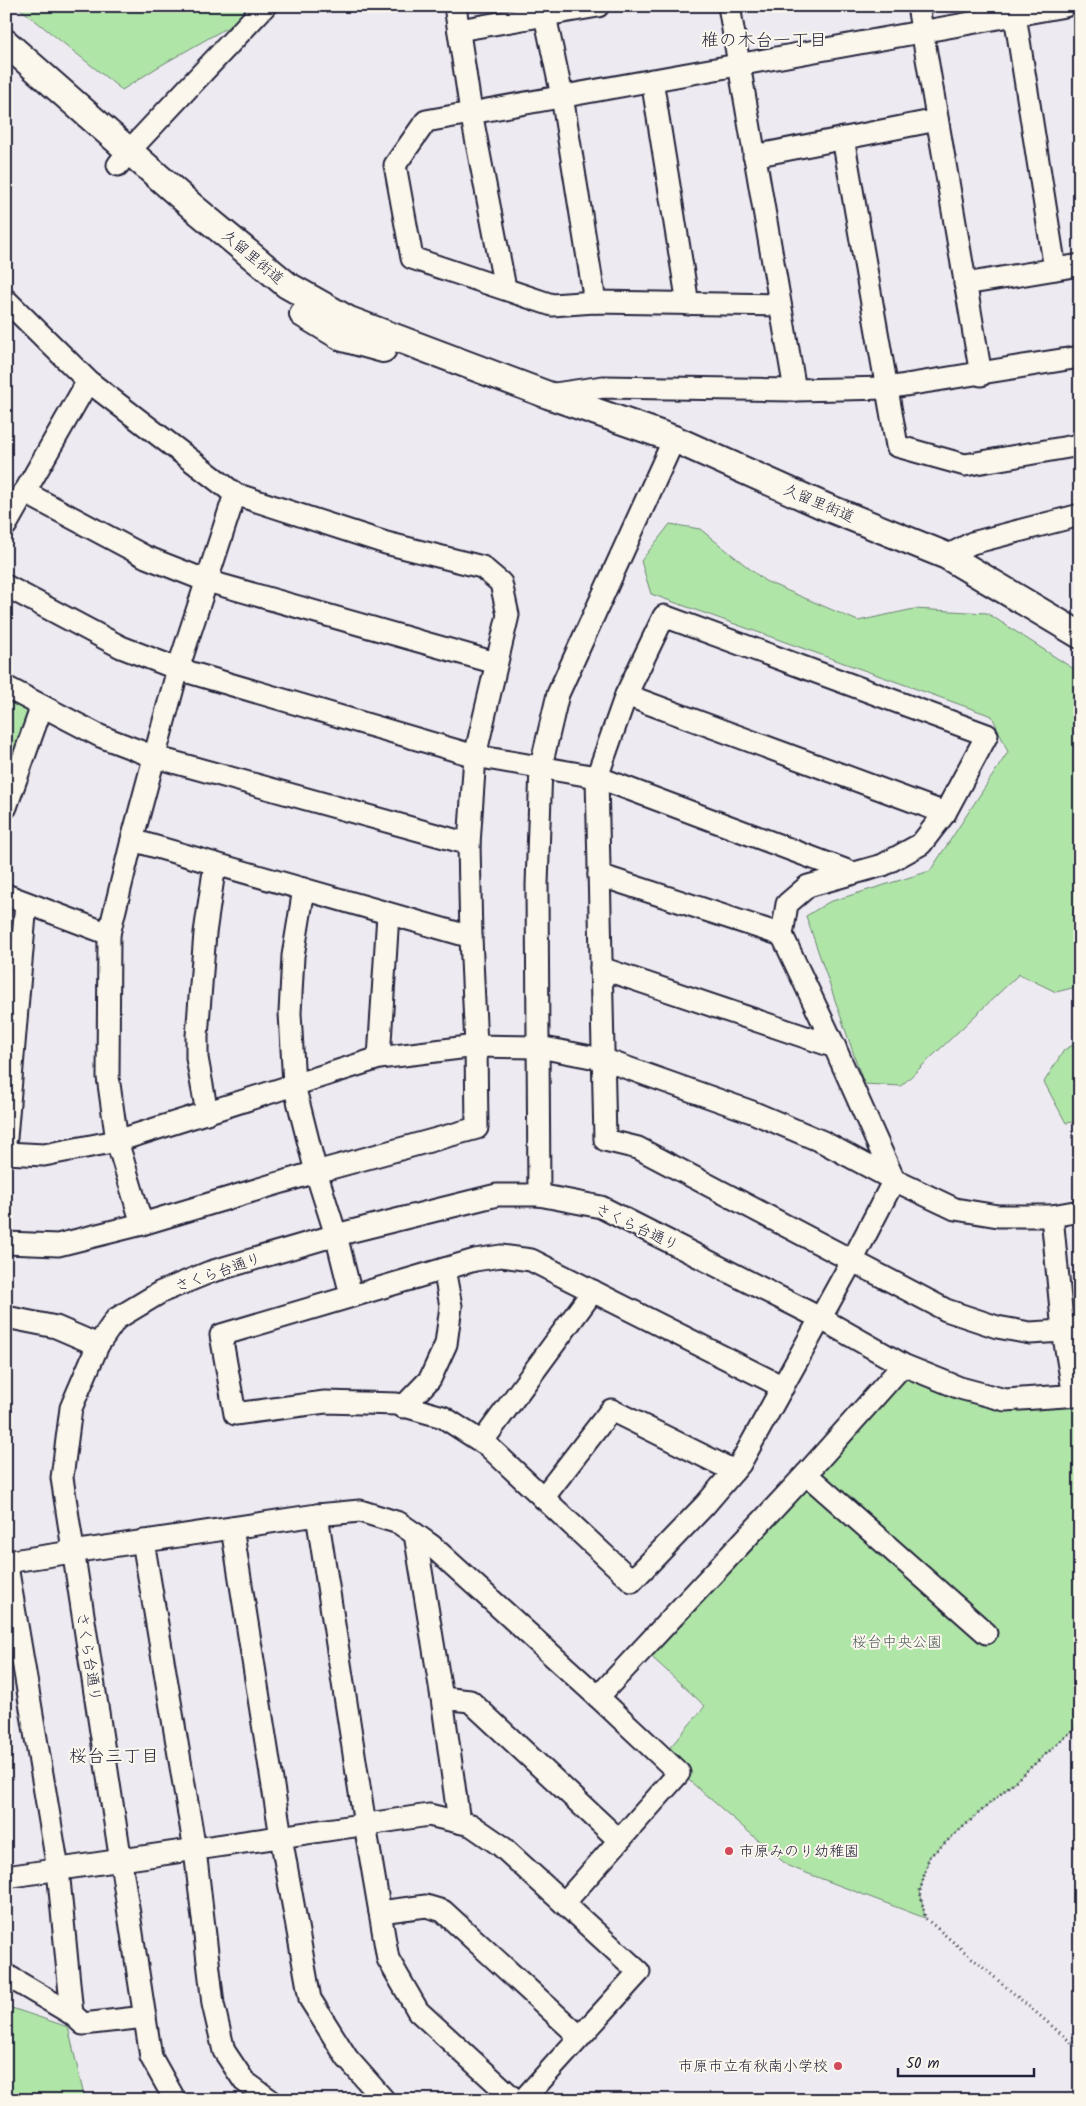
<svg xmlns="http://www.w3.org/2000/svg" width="1086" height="2106" viewBox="0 0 1086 2106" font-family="Kalam,'Klee One',sans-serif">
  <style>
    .green { fill: #b0e5a8; stroke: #698472 }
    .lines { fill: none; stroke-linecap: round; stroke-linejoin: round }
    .minor-casing { stroke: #22223b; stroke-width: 25 }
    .major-casing { stroke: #22223b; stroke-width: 30 }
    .path { stroke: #22223b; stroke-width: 3; stroke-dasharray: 1 4; stroke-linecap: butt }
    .minor { stroke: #fbf7ec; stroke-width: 21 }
    .major { stroke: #fbf7ec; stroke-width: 26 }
    .poi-dot { fill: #d1495b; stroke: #fbf7ec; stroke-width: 2 }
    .labels { text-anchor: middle; stroke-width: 4; stroke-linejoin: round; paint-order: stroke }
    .street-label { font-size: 15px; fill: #22223b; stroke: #fbf7ec }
    .park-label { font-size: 15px; fill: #4d5c5c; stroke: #fbf7ec }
    .poi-label { font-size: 15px; fill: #22223b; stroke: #fbf7ec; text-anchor: start }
    .quarter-label { font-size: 18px; fill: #22223b; stroke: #fbf7ec }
  </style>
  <rect width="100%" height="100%" fill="#eeeaf1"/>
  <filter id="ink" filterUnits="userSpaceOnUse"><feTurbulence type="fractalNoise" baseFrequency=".02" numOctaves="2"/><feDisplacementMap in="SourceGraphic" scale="10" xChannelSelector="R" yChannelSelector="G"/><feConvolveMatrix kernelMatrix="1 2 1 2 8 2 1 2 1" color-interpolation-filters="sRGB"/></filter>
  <g filter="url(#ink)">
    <g class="green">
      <polygon points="17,6 244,6 242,19 158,67 122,90"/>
      <polygon points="670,524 700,529 765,581 858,621 914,609 987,613 1080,673 1080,986 1056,992 1019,974 901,1086 864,1084 806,916 829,902 930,871 1008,752 992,716 651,594 641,561"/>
      <polygon points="6,687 42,706 6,807"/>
      <polygon points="1080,1041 1080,1121 1066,1123 1044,1082 1064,1050"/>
      <polygon points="903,1365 960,1388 1080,1395 1080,1724 929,1857 920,1891 925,1918 788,1866 662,1757 705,1706 643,1649"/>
      <polygon points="6,2006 68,2027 84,2096 83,2100 6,2100"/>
    </g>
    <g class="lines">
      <g class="minor-casing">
        <g id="minor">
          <polyline points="455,6 471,112 505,288"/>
          <polyline points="543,6 562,96 595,302"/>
          <polyline points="729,6 795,390"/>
          <polyline points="918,6 981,375"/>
          <polyline points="1015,15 1055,269"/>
          <polyline points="459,30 598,6"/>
          <polyline points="652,80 688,304"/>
          <polyline points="843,138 897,446 965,465 1080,445"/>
          <polyline points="754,156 937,120"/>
          <polyline points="118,165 129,151 265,6"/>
          <polyline points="965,284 1080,265"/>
          <polyline points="6,300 88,381 235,494 386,543 482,567 501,583 508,615 475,756 469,844 471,937"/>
          <polyline points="780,305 595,302 552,305 412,258 395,165 426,121 1065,6"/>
          <polyline points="548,395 603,387 795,390 887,388 1080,357"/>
          <polyline points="24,492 146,557 207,581 496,663"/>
          <polyline points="6,525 88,381"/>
          <polyline points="947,556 972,543 1080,515"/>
          <polyline points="6,586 121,647 178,669 475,756 597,777 853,873"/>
          <polyline points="6,687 100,736 155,757 469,844"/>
          <polyline points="626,695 945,813"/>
          <polyline points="6,807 42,706"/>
          <polyline points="599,875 782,935"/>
          <polyline points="304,889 293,956 290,1013 294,1085 316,1172 336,1235 351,1295"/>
          <polyline points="6,895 109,934"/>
          <polyline points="601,968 835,1047"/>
          <polyline points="379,1058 388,914"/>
          <polyline points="207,1113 197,1058 197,1036 205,933 215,864"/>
          <polyline points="6,1138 26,903"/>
          <polyline points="6,1153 44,1155 117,1141 379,1058 476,1046 539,1047 602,1059 752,1112 823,1142 894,1180 955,1209 998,1216 1052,1216 1080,1211"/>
          <polyline points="539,1195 537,885 541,766 558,694 674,439"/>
          <polyline points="1052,1216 1063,1331 1074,1396"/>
          <polyline points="142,1224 117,1141 108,1077 109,934 132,840 178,669 235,494"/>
          <polyline points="6,1243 58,1245 142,1224 316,1172 477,1128 476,1046 471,937 132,840"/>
          <polyline points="6,1317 56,1327 98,1345"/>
          <polyline points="783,1387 531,1260 501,1256 475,1260 444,1269 221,1335 235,1414 325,1402 397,1404 443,1417 488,1446 632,1581 705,1505 740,1464 852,1261 894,1180 832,1041 782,935 787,904 808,886 883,865 921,844 945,813 987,735 664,616 626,695 597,777 605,1140 638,1148 946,1310 997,1327 1030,1333 1063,1331 1080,1327"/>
          <polyline points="403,1407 430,1379 446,1344 451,1306 444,1269"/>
          <polyline points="482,1442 593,1291"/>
          <polyline points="806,1474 986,1633"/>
          <polyline points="543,1498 611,1410 734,1471"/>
          <polyline points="317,1515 365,1825 388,1959 418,2011 515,2100"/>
          <polyline points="232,1528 281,1837 310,1999 347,2058 384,2100"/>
          <polyline points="415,1534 442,1698 459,1822"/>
          <polyline points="143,1541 195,1850 213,2004 224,2051 244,2081 270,2100"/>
          <polyline points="6,1560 58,1869 72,2014"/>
          <polyline points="6,1562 317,1515 360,1511 399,1523 415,1534 432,1546 598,1697 679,1773 564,1903"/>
          <polyline points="598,1697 806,1474 903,1365"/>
          <polyline points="442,1698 470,1701 619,1840"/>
          <polyline points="6,1877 429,1815 471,1825 500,1845 639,1972 523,2100"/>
          <polyline points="380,1912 426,1906 443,1911 580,2037"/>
          <polyline points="6,1975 72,2014 83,2024 145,2017"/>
          <polyline points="175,2100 151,2057 62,1478 71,1408 98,1345 116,1319 161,1292 210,1272 336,1235 497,1195 539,1195 601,1207 820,1318 903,1365 960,1388 1005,1400 1080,1395"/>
        </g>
      </g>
      <g class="major-casing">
        <g id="major">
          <polyline points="6,43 194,208 287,285 349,320 548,395 674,439 826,507 947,556 1080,635"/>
          <polyline points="303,314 343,338 383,349"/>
        </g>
      </g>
      <polyline class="path" points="1080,1724 929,1857 920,1891 925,1918 1080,2050"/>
      <use href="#minor" class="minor"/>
      <use href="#major" class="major"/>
    </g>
  </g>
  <g class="poi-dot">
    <circle cx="729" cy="1851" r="5"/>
    <circle cx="838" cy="2066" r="5"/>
  </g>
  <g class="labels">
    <g class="street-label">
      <text transform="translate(253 257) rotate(40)" y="5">久留里街道</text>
      <text transform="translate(819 503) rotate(23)" y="5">久留里街道</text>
      <text transform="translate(637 1227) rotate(25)" y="5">さくら台通り</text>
      <text transform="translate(218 1272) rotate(-19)" y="5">さくら台通り</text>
      <text transform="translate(89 1657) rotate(81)" y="5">さくら台通り</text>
    </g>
    <g class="park-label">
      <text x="897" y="1647">桜台中央公園</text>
    </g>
    <g class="poi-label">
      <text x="739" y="1856">市原みのり幼稚園</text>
      <text x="828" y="2071" text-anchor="end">市原市立有秋南小学校</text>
    </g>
    <g class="quarter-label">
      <text x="764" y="46">椎の木台一丁目</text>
      <text x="114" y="1762">桜台三丁目</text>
    </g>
  </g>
  <rect width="1086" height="2106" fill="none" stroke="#fbf7ec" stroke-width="25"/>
  <rect x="12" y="12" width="1061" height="2081" fill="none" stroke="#22223b" stroke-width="2" filter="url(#ink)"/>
  <path d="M898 2068v8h136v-8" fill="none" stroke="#22223b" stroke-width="2.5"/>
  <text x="906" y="2068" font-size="15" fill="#22223b" stroke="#fbf7ec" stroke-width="4" paint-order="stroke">50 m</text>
</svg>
